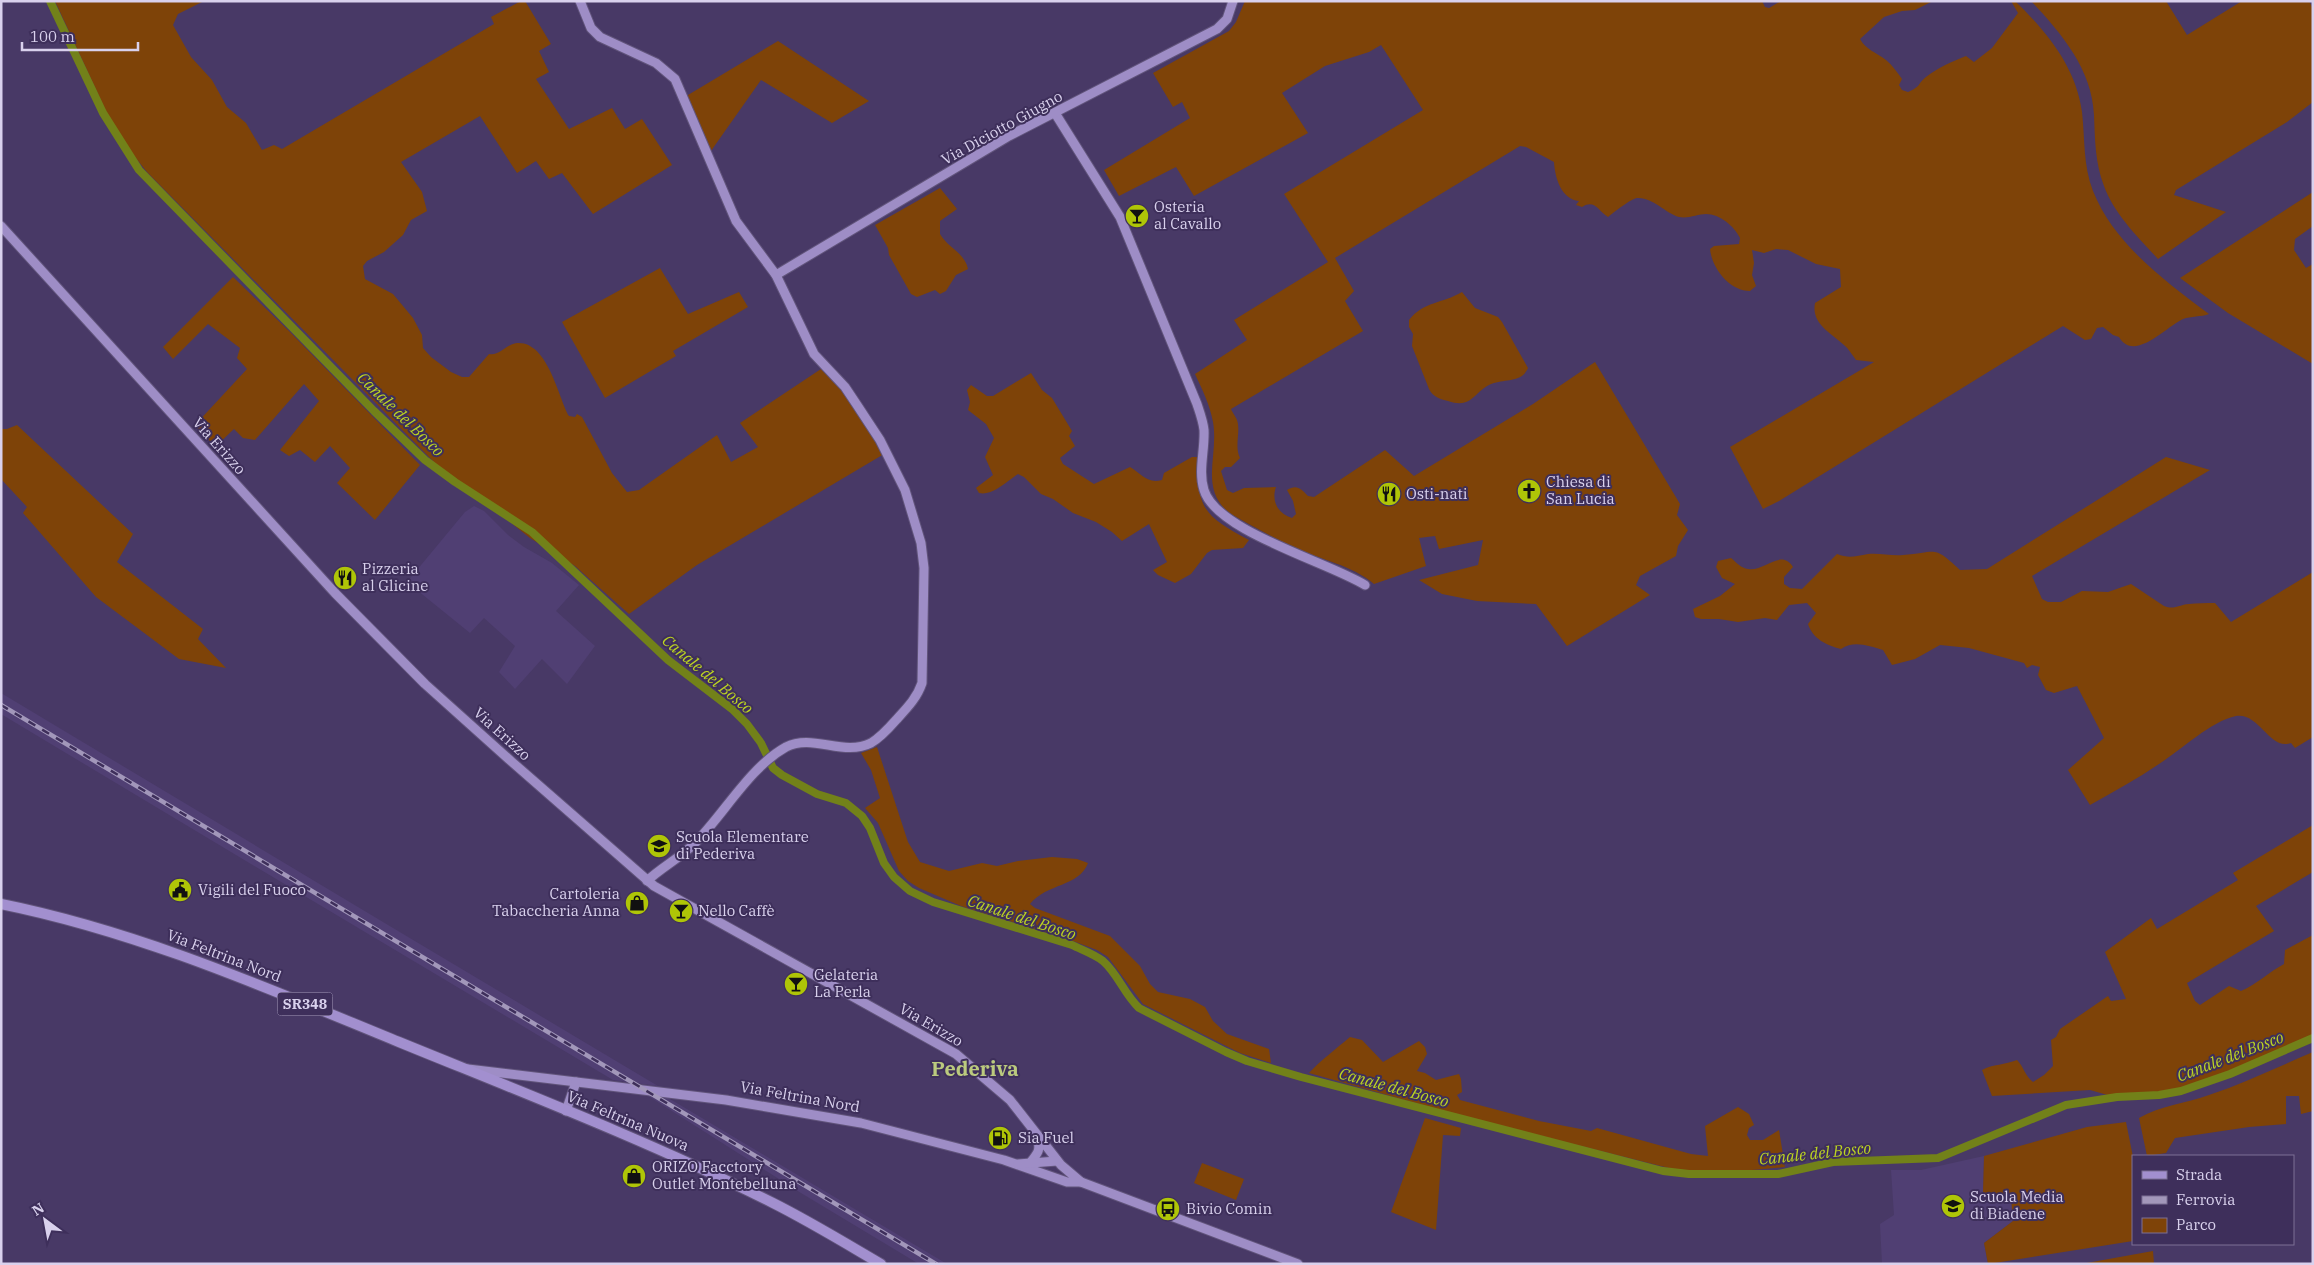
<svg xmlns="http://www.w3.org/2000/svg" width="2314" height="1265" viewBox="0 0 2314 1265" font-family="'IBM Plex Serif',serif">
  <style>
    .built { fill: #503f73 }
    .green { fill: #7e4308 }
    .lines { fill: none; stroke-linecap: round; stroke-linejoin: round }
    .canal { stroke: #728119; stroke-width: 8 }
    .secondary-casing { stroke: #61547b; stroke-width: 11 }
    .primary-casing { stroke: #61547b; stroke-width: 12 }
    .secondary { stroke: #9e8dc6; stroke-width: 9 }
    .primary { stroke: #a28fcf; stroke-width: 10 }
    .rail-casing { stroke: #a297ba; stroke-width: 4.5 }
    .rail { stroke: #3e2f5b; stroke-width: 2.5; stroke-dasharray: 8; stroke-linecap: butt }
    .labels { text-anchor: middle; stroke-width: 4; stroke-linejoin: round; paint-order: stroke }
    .shield { fill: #3e2f5b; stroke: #aaa0c1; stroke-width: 1 }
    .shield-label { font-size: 14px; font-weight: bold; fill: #d9d1ed }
    .street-label { font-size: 15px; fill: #d9d1ed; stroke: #3e2f5b }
    .poi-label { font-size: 15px; fill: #d9d1ed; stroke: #3e2f5b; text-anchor: start }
    .water-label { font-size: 16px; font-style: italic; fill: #bdd521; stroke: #3e2f5b }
    .district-label { font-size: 20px; font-weight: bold; fill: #bbca7e; stroke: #3e2f5b }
  </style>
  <rect width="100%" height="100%" fill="#483966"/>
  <g class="built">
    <polygon points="474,506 484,511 508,535 524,547 552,563 579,585 556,611 595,646 567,684 542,659 515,689 499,672 515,646 484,618 470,633 407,582 465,512"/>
    <polygon points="1,693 388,925 658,1086 613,1080 241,858 1,714"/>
    <polygon points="642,1092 665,1096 947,1264 919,1264 801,1193"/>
    <polygon points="1984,1156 1983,1193 2011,1197 2013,1221 1984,1243 1988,1264 1882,1264 1880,1224 1894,1215 1891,1170 1921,1170"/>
  </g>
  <g class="green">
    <path d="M55,1H204L178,14L173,25L191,57L212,80L227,107L246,123L262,150L274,145L282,149L494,24L491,17L521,1H525L551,44L539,51L549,72L536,79L569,129L612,108L625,129L642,119L672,165L593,214L562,173L549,179L536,161L517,173L480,116L401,162L422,192L427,211L411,220L403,235L384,252L367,261L363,266L365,279L393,294L413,318L422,335L423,348L431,357L451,372L462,377H469L489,354C500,356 506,344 517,343C548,341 558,397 569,416L575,417L577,414L582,417L612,473L627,492L639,490L717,435L731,462L758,447L740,423L824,367L847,395L884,454L697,565L629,614L575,566L530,538L515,526L491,502L460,484L435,463L147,172L123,142L112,124Z"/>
    <path d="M1245,1H1762L1765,7L1769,8L1781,1H1933L1915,10L1902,11L1884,17L1860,39C1866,50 1876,52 1886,60C1892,65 1897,72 1902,79L1899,85L1902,90L1908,92C1922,86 1917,84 1926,77C1937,68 1953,61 1966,56L1974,62L1992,48L2018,13L2011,1H2015C2047,32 2076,67 2082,112C2085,139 2083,165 2093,191C2114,244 2165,281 2209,314C2201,317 2191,316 2183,319C2167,326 2134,363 2119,337L2113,335L2103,327L2097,328L2091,339L2085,340L2063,326L1779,501L1763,509L1730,447L1874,362L1856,360C1852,355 1849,349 1844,345C1831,333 1811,324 1815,303L1841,287L1840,269L1816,264L1788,250L1776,249L1764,253L1752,250L1754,263L1752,275L1756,286L1750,291C1730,291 1712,269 1710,249L1714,246L1739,244L1740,238C1734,226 1720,214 1706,214C1698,214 1688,219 1679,217C1665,213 1653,197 1637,198C1632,198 1613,213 1608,217C1598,211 1595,199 1582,207L1576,205L1579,201C1561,199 1555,178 1554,162L1526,147L1520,146L1335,258L1354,291L1345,301L1363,331L1231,409C1232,412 1236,417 1237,420C1241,432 1234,446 1240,458L1231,467H1225L1221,471L1227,490L1233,493L1244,488L1276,487C1271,501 1278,514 1292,518L1296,514L1293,501L1287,490C1297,484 1301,489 1308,496L1314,497L1385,450L1414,476L1533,404L1595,362L1680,504L1677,515L1688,530L1678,546L1676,556L1640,576L1636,585L1650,595L1567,646L1536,604L1477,601L1442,594L1419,580L1478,565L1483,540L1439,549L1435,536L1419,538L1426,566L1374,584C1352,565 1321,560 1295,548C1273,538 1251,525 1229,513C1199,487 1219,456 1213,422C1210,405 1202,389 1195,374L1247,340L1234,320L1328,262L1284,194L1423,110L1381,45L1369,52L1325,66L1282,93L1308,133L1194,196L1176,167L1119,196L1104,170L1190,118L1182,102L1173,107L1153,73L1229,31L1236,22Z"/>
    <path d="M2031,1H2166L2187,35L2242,1H2309L2313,9V102L2287,122L2176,190L2174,195L2226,212L2158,259C2138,237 2114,214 2104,186C2095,163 2095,139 2094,115C2092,69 2061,33 2031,1Z"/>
    <polygon points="778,41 869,101 832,123 761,80 706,158 683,98"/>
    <path d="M940,188L957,209L940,221V234C948,248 965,253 968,269L956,275L946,291L940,294L935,290L917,297L911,294L889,255L888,248L875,225Z"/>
    <polygon points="2313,192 2313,226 2295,239 2294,250 2306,268 2313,264 2313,364 2228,313 2180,278"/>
    <polygon points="660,268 688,314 739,292 748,307 673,351 676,356 605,398 562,322"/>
    <polygon points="233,277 290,332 420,465 375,520 337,483 350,468 330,446 315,462 300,450 289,456 280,450 319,401 304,384 255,440 243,438 234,429 215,447 195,425 247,369 237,358 240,348 208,324 173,359 163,347"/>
    <path d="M1462,292L1475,308L1498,317L1502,322L1528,368C1522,382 1507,379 1494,383C1474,389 1474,410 1448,401C1440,399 1433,397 1429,389L1412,346L1413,334L1409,327V320C1424,301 1442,304 1462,292Z"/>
    <path d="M1031,373L1042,390L1052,398L1072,431L1069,436L1075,446L1060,458L1063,464L1094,484L1130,467C1142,474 1147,484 1162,480L1164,473L1192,457H1199C1195,509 1206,517 1249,540L1243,548L1212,550L1207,553L1191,574L1175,583L1158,575L1153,570L1167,562L1149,524L1122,541L1112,532L1096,522L1073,513L1053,499L1041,494L1024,477L1018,474C1007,481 993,496 979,493L976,488L993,475L985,457L994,438L986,424L968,410L970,402L967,390L971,385L987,396H993Z"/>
    <polygon points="17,425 133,534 117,562 203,629 198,639 226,668 179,659 96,597 23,513 27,507 1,479 1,429 7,429"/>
    <path d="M2166,457L2210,470L2032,576L2042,599L2048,602H2061L2082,591L2108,592L2131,584L2164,606C2175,610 2178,605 2189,604C2197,603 2206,603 2215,603L2231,622L2313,572V737L2295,748L2291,743C2270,751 2259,712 2236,716C2211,721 2181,750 2159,764C2137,779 2113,792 2090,805L2068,770L2104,738L2077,686L2054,693L2046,690L2038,675L2040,667L2032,665L2027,668L2024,663L1969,648L1940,645L1915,659L1892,665L1883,650C1869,646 1854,640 1841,649C1826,645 1813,639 1808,624L1816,613L1807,603L1789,605L1777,620L1765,618L1738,622L1719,619H1701L1695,617L1693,609L1720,596L1735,584L1722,578L1716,567L1718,561L1731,558C1737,563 1741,568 1748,569C1764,572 1781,548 1793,567L1784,577V584L1790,588L1802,589L1837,554C1849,559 1856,556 1868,554C1880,553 1891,556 1903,555C1938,553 1932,544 1960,570L1987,569Z"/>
    <path d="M877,747L908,842L920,862L949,871L982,863L997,866L1018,861L1052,857L1077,859L1088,863C1079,887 1047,883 1030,904L1035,908L1110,936L1140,966L1150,984L1158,992L1190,999L1205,1007L1213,1021L1227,1034L1269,1049L1271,1063L1240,1053L1143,1004L1108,957L1097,950L1065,938L961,906L919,888L908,881L899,871L878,823L865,808L880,798L871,770L861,753Z"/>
    <path d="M2313,825V872L2256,906L2274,931L2187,983L2195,1001L2200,1005L2229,986L2241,991C2257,984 2269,972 2284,964L2285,950L2313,935V1040L2224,1078L2191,1089L2157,1096L2145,1093L2111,1096L2090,1090L1992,1096L1982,1070C1993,1064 2005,1065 2017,1060C2024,1067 2025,1076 2033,1082L2044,1075L2053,1066L2051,1040L2056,1037L2060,1029L2108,996L2111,1001L2126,999L2105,952L2151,918L2157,929L2238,880L2233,873Z"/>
    <path d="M1350,1037L1362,1040L1383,1062L1419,1041L1425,1047L1427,1054L1417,1071L1425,1073L1436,1080L1459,1074L1461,1079L1462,1092L1457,1095L1460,1100L1539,1121L1591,1131L1597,1128L1691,1154L1708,1156L1705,1126L1738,1107L1749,1114L1754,1125L1749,1128L1747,1135L1750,1140H1763L1779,1130L1785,1167L1730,1172H1685L1473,1119L1309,1073C1321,1060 1336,1049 1350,1037Z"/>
    <path d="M2313,1052V1111L2301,1114L2299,1096H2286V1124L2249,1127L2175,1138L2166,1153L2147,1156L2139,1118C2161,1105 2185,1104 2209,1095C2244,1083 2278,1067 2313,1052Z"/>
    <polygon points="1425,1118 1461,1128 1460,1136 1443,1135 1436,1230 1391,1212"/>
    <polygon points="2126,1122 2133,1157 2133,1241 1988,1264 1984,1243 2013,1221 2011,1197 1983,1193 1984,1156 2087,1127"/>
    <polygon points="1202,1163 1244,1179 1236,1200 1194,1183"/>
    <polygon points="2153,1251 2154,1264 2081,1264"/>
  </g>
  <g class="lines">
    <path class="canal" d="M50,1L103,113L139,170L374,411L425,460L455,482L532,532L668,660L732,709L747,724L761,743L773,768L782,775L817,794L846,803L862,816L870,828L884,863L894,877L910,891L933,902L1072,945C1082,950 1094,954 1103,961C1118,974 1124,994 1139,1008L1226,1052L1247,1061L1301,1077L1663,1171L1689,1174H1778L1833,1162L1938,1158L2066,1105L2117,1097L2159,1095L2181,1091L2230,1074L2313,1038"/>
    <g class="secondary-casing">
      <g id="secondary">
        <path d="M580,1L591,28L600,37L656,63L675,79L736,221L776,275L814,354L845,387L857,405L880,440L905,490L921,543L924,568L922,683C917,698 907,708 896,720C889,728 881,737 871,743C843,757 813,733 786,747C750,767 724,814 695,843C680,858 662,867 647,881"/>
        <path d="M1055,113L1120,217L1197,404C1200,413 1203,421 1204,430C1205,450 1198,471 1204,490C1216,531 1328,562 1365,585"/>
        <polyline points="1,226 335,593 425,684 512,762 654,886 956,1054 1010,1100 1061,1165 1081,1182"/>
        <polyline points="776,275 1009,136 1217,29 1227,19 1233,1"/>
        <polyline points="468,1069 726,1100 861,1123 1004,1160 1067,1182 1081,1182 1298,1264"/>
        <polyline points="566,1111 576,1082"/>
        <path d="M1030,1163C1038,1153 1042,1149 1036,1137"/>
        <polyline points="1018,1164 1057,1161"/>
      </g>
    </g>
    <g class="primary-casing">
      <path id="primary" d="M1,904C140,932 269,989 399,1042C524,1093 651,1142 773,1203C809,1221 845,1243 881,1264"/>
    </g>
    <use href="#secondary" class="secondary"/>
    <use href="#primary" class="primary"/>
    <g class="rail-casing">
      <polyline id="rail" points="1,705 936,1264"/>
    </g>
    <use href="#rail" class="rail"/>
  </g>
  <defs>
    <g id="bar-disc" transform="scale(1.25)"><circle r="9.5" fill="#afc507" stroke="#3e2f5b"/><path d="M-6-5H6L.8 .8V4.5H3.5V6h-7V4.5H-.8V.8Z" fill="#111"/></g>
    <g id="church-disc" transform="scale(1.25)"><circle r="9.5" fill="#afc507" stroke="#3e2f5b"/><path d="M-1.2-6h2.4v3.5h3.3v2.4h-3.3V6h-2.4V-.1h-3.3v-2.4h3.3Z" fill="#111"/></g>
    <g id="restaurant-disc" transform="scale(1.25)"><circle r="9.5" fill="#afc507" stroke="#3e2f5b"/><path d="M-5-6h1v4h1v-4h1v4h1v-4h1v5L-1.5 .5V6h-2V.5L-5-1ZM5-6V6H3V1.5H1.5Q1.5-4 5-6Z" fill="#111"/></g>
    <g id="school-disc" transform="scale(1.25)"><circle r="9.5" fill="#afc507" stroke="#3e2f5b"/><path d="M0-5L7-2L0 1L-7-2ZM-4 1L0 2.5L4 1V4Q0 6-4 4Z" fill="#111"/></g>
    <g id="civic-disc" transform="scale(1.25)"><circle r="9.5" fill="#afc507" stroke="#3e2f5b"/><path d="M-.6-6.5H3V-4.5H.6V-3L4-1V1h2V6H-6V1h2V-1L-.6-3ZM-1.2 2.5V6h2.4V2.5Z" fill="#111"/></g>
    <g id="shop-disc" transform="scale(1.25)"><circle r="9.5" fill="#afc507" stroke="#3e2f5b"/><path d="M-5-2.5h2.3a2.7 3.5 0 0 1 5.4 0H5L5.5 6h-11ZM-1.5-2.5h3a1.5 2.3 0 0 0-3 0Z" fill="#111"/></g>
    <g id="fuel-disc" transform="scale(1.25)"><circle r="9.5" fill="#afc507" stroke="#3e2f5b"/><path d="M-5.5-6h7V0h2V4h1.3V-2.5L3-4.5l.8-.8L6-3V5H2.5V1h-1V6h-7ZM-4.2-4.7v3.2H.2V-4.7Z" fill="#111"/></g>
    <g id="bus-disc" transform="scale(1.25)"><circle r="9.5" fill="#afc507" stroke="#3e2f5b"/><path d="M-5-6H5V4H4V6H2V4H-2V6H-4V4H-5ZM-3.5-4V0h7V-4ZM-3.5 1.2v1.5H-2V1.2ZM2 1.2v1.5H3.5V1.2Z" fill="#111"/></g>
  </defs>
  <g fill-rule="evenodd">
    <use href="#bar-disc" x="1137" y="216"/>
    <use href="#church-disc" x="1529" y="491"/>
    <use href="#restaurant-disc" x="1389" y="494"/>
    <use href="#restaurant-disc" x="345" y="578"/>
    <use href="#school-disc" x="659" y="846"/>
    <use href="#civic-disc" x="180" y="890"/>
    <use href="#shop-disc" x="637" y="903"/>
    <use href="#bar-disc" x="681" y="911"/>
    <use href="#bar-disc" x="796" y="984"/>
    <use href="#fuel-disc" x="1000" y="1138"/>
    <use href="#shop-disc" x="634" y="1176"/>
    <use href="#school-disc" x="1953" y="1206"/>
    <use href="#bus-disc" x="1168" y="1209"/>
  </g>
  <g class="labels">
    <rect class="shield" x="277.5" y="992.5" width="55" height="23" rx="4"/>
    <g class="shield-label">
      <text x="305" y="1009">SR348</text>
    </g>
    <g class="street-label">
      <text transform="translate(1002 128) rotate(-29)" y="5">Via Diciotto Giugno</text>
      <text transform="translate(219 446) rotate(48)" y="5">Via Erizzo</text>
      <text transform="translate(502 734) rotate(42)" y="5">Via Erizzo</text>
      <text transform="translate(224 956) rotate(21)" y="5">Via Feltrina Nord</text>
      <text transform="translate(931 1025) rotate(30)" y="5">Via Erizzo</text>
      <text transform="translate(800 1097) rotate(10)" y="5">Via Feltrina Nord</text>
      <text transform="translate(628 1121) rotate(23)" y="5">Via Feltrina Nuova</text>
    </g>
    <g class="poi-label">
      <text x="1154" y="212">Osteria<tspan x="1154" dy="17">al Cavallo</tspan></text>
      <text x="1546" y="487">Chiesa di<tspan x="1546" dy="17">San Lucia</tspan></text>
      <text x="1406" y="499">Osti-nati</text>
      <text x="362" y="574">Pizzeria<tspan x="362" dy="17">al Glicine</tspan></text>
      <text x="676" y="842">Scuola Elementare<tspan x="676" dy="17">di Pederiva</tspan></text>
      <text x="198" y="895">Vigili del Fuoco</text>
      <text x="620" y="899" text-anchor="end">Cartoleria<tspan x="620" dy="17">Tabaccheria Anna</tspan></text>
      <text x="698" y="916">Nello Caffè</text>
      <text x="814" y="980">Gelateria<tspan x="814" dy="17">La Perla</tspan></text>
      <text x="1018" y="1143">Sia Fuel</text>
      <text x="652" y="1172">ORIZO Facctory<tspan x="652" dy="17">Outlet Montebelluna</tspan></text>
      <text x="1970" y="1202">Scuola Media<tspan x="1970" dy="17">di Biadene</tspan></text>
      <text x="1186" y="1214">Bivio Comin</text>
    </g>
    <g class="water-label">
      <text transform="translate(401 414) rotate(44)" y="6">Canale del Bosco</text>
      <text transform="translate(708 674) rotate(40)" y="6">Canale del Bosco</text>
      <text transform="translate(1022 917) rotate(18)" y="6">Canale del Bosco</text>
      <text transform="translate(2230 1056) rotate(-21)" y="6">Canale del Bosco</text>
      <text transform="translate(1394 1087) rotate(15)" y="6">Canale del Bosco</text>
      <text transform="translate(1815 1153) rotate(-6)" y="6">Canale del Bosco</text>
    </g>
    <g class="district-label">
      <text x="975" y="1076">Pederiva</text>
    </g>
  </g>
  <rect width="2314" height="1265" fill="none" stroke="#d9d1ed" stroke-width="5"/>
  <rect x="2132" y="1155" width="162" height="90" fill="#3e2f5b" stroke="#7c7095"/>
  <rect x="2142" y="1171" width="25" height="8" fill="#a28fcf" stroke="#7c7095"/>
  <text x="2176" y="1180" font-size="15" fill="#d9d1ed">Strada</text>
  <rect x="2142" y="1196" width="25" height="8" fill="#a297ba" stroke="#7c7095"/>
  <text x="2176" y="1205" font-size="15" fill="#d9d1ed">Ferrovia</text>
  <rect x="2142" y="1218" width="25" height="15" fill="#7e4308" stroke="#7c7095"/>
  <text x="2176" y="1230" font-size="15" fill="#d9d1ed">Parco</text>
  <g transform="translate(45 1220) rotate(328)" stroke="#3e2f5b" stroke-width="4" paint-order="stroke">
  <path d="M0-4L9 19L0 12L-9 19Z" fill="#d9d1ed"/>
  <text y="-8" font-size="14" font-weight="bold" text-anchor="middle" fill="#d9d1ed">N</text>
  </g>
  <path d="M22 42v8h116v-8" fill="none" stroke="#d9d1ed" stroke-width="2.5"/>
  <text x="30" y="42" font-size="15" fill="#d9d1ed" stroke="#3e2f5b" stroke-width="4" paint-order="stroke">100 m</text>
</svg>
